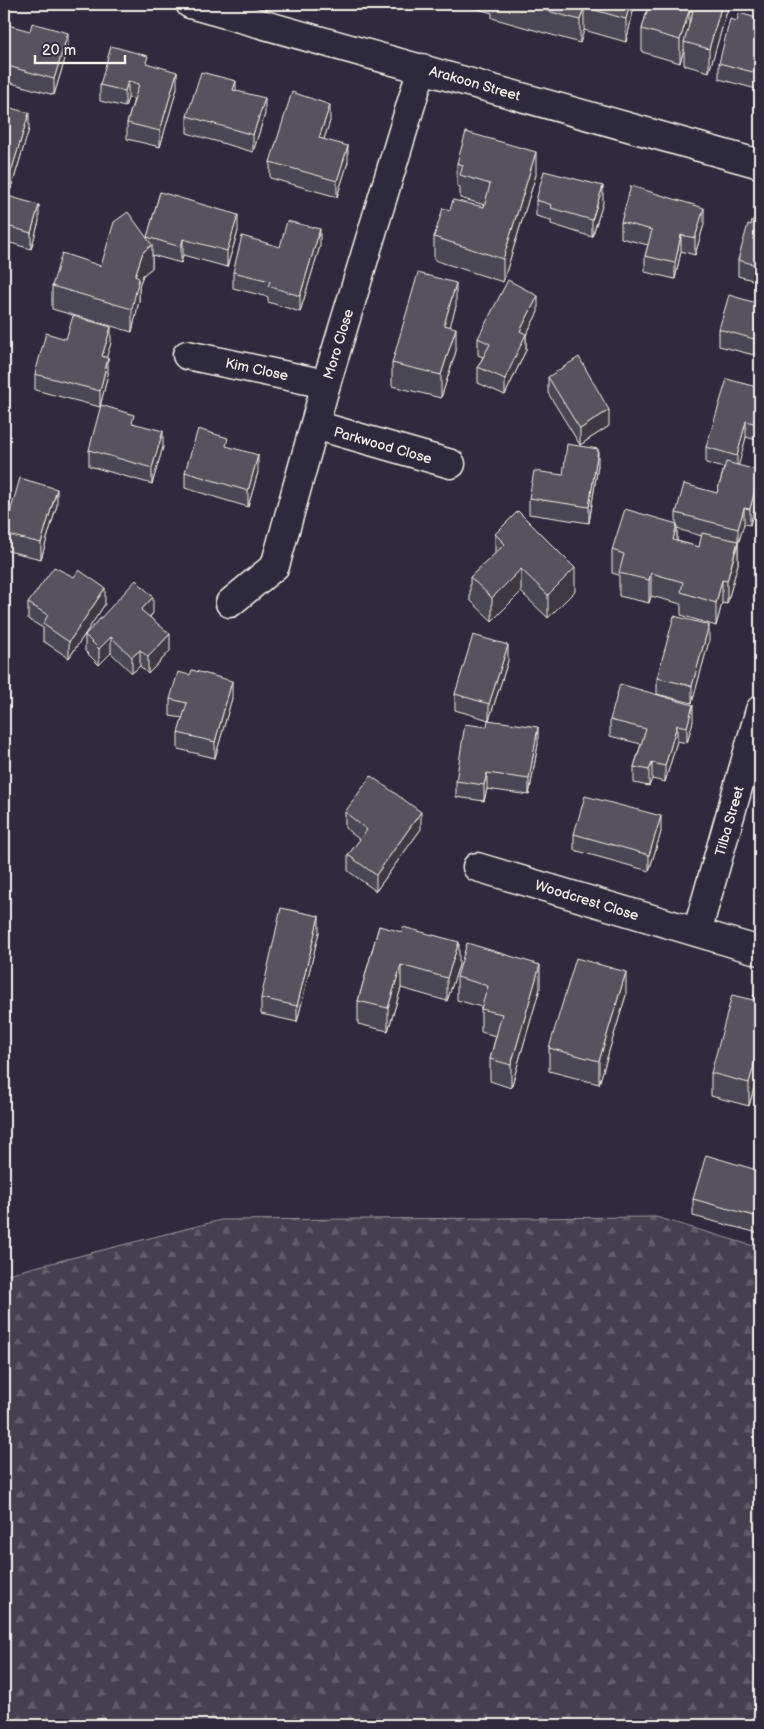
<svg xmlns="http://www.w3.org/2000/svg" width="764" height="1729" viewBox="0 0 764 1729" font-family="'Balsamiq Sans',sans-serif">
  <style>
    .forest { fill: url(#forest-firs); stroke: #9c989c }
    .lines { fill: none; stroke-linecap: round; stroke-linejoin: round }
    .minor-casing { stroke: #f4f1e8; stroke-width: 31 }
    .minor { stroke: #2f2a3d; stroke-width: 28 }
    .wall { fill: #4a4752; stroke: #f4f1e8; fill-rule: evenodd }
    .shaded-wall { fill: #3c3942; stroke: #f4f1e8 }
    .building { fill: #56525f; stroke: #f4f1e8 }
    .labels { text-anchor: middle; stroke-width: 4.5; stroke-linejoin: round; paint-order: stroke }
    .street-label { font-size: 14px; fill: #f4f1e8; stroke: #2f2a3d }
  </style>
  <defs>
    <pattern id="forest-firs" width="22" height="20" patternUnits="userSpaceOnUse" patternTransform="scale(1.25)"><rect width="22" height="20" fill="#454050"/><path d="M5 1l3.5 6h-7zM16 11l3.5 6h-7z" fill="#605c69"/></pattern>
  </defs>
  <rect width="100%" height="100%" fill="#2f2a3d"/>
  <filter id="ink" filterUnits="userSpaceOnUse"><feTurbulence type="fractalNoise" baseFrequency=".02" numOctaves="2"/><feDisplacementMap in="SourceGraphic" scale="10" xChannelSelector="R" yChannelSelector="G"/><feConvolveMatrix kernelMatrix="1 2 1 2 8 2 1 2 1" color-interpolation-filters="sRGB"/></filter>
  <g filter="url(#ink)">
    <polygon class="forest" points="656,1217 760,1248 760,1725 4,1725 4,1275 221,1220"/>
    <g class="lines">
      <g class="minor-casing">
        <g id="minor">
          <polyline points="190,4 760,164"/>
          <polyline points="187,355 326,384"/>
          <polyline points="315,425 451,464"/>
          <polyline points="230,603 275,566 326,384 422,68"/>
          <polyline points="477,867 760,951"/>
          <polyline points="697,932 760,710"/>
        </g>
      </g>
      <use href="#minor" class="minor"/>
    </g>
    <g class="wall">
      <polygon points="468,4 634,4 634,7 626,42 584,30 580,43 492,18 492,13 468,6"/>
      <polygon points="649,4 728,4 728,8 709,72 684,65 684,49 680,63 642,52 642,29"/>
      <polygon points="760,19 760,90 719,79 719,63 737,21"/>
      <polygon points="4,24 68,49 54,95 4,81"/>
      <polygon points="148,64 177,88 160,147 127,139 127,123 134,99 128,98 125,107 100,101 100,85"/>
      <polygon points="236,90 265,114 253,152 187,133 187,116"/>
      <polygon points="4,106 29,129 11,189 4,187"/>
      <polygon points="330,121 324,139 348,162 337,197 270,178 270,162"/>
      <polygon points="457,163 536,175 503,282 434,260 434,237 450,210 484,207 485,205 460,198 460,187 457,186"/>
      <polygon points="160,192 238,231 227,267 183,255 181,263 152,255 152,268 143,275 139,286 139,301 132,332 52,309 52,286 101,266 147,238"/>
      <polygon points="4,195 39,221 31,249 4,241"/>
      <polygon points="536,200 603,203 592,237 551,224 551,220 536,216"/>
      <polygon points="621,222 704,224 695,255 681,251 675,279 645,272 645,256 648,245 621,238"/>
      <polygon points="760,222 760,282 738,276 738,260 751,225"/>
      <polygon points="320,246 300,312 268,302 268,297 233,288 233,272 280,247"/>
      <polygon points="760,304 760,354 755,353 754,355 719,346 719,329"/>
      <polygon points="456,306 450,326 456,351 441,398 392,386 392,363"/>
      <polygon points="538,312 526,335 526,350 505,395 478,383 478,367 483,357 478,355 478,338"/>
      <polygon points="66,339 111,343 106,357 108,374 100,407 35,390 35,374"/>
      <polygon points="548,377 609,426 580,445 548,393"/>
      <path d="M760,388V441L746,437L738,465L760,487L750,525L744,524L738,544V564L727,604L722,603L716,626L681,615V604L651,596L649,603L619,596V575L612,573V550L676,524V513L717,493L724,468L706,463V447ZM677,529L702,536L699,547L677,541Z"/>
      <polygon points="134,423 163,447 152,484 89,466 89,450"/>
      <polygon points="228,447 258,472 248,507 185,488 185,472"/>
      <polygon points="598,465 589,523 529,514 529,498 563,475"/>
      <polygon points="57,505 41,559 4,550 4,534"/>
      <polygon points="495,534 575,591 548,618 521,592 492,621 470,600 470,577 495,554"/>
      <polygon points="28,603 105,604 69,658 43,641 43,628 28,619"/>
      <polygon points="153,613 150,617 170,651 148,674 140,666 132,673 111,653 99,665 85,651 85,635"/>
      <polygon points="709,641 692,703 657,694 657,678"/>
      <polygon points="508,661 489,720 455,710 455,694"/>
      <polygon points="232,698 215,758 178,749 178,733 183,718 170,716 170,699"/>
      <polygon points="610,720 693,721 687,743 677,741 665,782 652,779 649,786 634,783 634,767 641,744 610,736"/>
      <polygon points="538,744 529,795 487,789 484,801 456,797 456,781"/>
      <polygon points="345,812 421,829 376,891 348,871 348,855 360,840 345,828"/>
      <polygon points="661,832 649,871 574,850 574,834"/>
      <polygon points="379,926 459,965 447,1001 401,988 388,1031 358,1024 358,1001"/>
      <polygon points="319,932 297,1022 261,1014 261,998"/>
      <polygon points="457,977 540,988 511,1088 490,1081 490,1059 496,1036 481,1032 481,1007 457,1000"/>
      <polygon points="626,995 599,1084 549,1071 549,1048"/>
      <polygon points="760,995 760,1066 749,1106 711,1096 711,1073 753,1000"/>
      <polygon points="760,1171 758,1233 693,1216 693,1199"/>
    </g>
    <g class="shaded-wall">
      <polygon points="630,4 634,4 634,7 626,42 626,19"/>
      <polygon points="722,4 728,4 728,8 709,72 709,49"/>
      <polygon points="584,7 584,30 580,43 580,20"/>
      <polygon points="689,11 689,34 684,42 684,49 680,63 680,40"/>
      <polygon points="68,33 68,49 54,95 54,79"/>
      <polygon points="177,72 177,88 160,147 160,131"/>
      <polygon points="128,81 128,98 125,107 125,91"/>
      <polygon points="236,81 236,97 233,90"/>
      <polygon points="265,98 265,114 253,152 253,135"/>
      <polygon points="330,105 330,121 319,154 319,138"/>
      <polygon points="29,113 29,129 11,189 11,172"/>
      <polygon points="348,146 348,162 337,197 337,181"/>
      <polygon points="536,152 536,175 503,282 503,259"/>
      <polygon points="603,186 603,203 592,237 592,220"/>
      <polygon points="39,205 39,221 31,249 31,233"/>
      <polygon points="704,208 704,224 695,255 695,238"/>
      <polygon points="238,215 238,231 227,267 227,251"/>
      <polygon points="320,229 320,246 300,312 300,296"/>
      <polygon points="681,235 681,251 675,279 675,263"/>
      <polygon points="183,239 183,255 181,263 181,247"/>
      <polygon points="152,245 152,268 143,275 139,286 139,301 132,332 132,309 135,276 143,252"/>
      <polygon points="456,283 456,306 444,348 444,325"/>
      <polygon points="538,296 538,312 526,335 526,350 505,395 505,379 520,331"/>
      <polygon points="111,327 111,343 102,372 102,356"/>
      <polygon points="456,328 456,351 441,398 441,375"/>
      <polygon points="755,337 755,353 754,355 754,339"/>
      <polygon points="108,358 108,374 100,407 100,391"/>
      <polygon points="609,410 609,426 580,445 580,429"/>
      <polygon points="746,421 746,437 737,472 737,456"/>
      <polygon points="163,431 163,447 152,484 152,468"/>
      <polygon points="598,449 598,465 589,523 589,507"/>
      <polygon points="258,455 258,472 248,507 248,491"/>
      <polygon points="760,471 760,487 750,525 750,509"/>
      <polygon points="57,489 57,505 41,559 41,543"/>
      <polygon points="744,508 744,524 738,544 738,564 727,604 727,581 738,543 738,529"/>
      <polygon points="677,524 677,547 673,540"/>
      <polygon points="575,568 575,591 548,618 548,595"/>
      <polygon points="521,569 521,592 492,621 492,598"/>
      <polygon points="651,573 651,596 649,603 649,580"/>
      <polygon points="722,580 722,603 716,626 716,603"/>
      <polygon points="105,588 105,604 69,658 69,642"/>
      <polygon points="153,597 153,613 141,626 141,610"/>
      <polygon points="709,625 709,641 692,703 692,686"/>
      <polygon points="170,634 170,651 148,674 148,657"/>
      <polygon points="111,637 111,653 99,665 99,649"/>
      <polygon points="508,645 508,661 489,720 489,704"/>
      <polygon points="140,650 140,666 132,673 132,657"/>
      <polygon points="232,681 232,698 215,758 215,742"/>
      <polygon points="693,705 693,721 687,743 687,727"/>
      <polygon points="677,725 677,741 665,782 665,766"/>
      <polygon points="538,727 538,744 529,795 529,779"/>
      <polygon points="652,763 652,779 649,786 649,770"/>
      <polygon points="487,773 487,789 484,801 484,785"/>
      <polygon points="421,812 421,829 376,891 376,875"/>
      <polygon points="661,816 661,832 649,871 649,855"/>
      <polygon points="319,916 319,932 297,1022 297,1006"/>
      <polygon points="459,942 459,965 447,1001 447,978"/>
      <polygon points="401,965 401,988 388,1031 388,1008"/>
      <polygon points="540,965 540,988 511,1088 511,1065"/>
      <polygon points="626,972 626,995 599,1084 599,1061"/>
      <polygon points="760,1043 760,1066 749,1106 749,1083"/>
      <polygon points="760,1209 760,1225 758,1233 758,1217"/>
    </g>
    <g class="building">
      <polygon points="523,4 630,4 626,19 584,7 580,20"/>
      <polygon points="649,4 722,4 709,49 684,42 693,11 689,11 680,40 642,29"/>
      <polygon points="739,13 760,19 760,74 719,63 730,19 737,21"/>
      <polygon points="32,23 68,33 54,79 4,65 4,24 30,31"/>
      <polygon points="111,46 148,56 146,63 177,72 160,131 127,123 139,84 128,81 125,91 100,85"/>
      <polygon points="201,72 236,81 233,90 265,98 253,135 187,116"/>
      <polygon points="292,92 330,105 319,138 348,146 337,181 270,162"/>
      <polygon points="4,106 29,113 11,172 4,170"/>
      <polygon points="466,132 536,152 503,259 434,237 443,208 450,210 453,200 484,207 490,184 460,175 463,165 457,163"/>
      <polygon points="544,171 603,186 592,220 551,208 552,205 536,200"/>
      <polygon points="631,186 704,208 695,238 681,235 675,263 645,256 652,230 621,222"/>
      <polygon points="160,192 238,215 227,251 183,239 181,247 147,237"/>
      <polygon points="4,195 39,205 31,233 4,225"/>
      <polygon points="128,212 152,245 143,252 135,276 139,278 132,309 52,286 62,253 101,266 114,222"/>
      <polygon points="752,220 760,222 760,266 738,260 748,224 751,225"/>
      <polygon points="287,221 320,229 300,296 268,286 270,281 233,272 242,236 280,247"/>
      <polygon points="418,273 456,283 444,325 456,328 441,375 392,363"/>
      <polygon points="508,280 538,296 520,331 526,334 505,379 478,367 490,344 478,338"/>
      <polygon points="729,295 760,304 760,338 755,337 754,339 719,329"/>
      <polygon points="73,316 111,327 102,356 108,358 100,391 35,374 46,333 66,339"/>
      <polygon points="579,357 609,410 580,429 548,377"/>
      <polygon points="727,379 760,388 760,425 746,421 737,456 706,447"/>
      <polygon points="101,405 134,415 132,423 163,431 152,468 89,450"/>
      <polygon points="198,429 228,438 226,446 258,455 248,491 185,472"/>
      <polygon points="567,444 598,449 589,507 529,498 534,471 563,475"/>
      <polygon points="726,462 760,471 750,509 744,508 738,529 676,513 684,484 717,493"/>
      <polygon points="20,478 57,489 41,543 4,534"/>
      <polygon points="625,509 677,524 673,540 699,547 702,533 738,541 727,581 722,580 716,603 681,592 683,582 651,573 649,580 619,573 624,554 612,550"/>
      <polygon points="518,511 575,568 548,595 521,569 492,598 470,577 505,544 495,534"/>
      <polygon points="54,567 74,577 79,570 105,588 69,642 43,624 48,615 28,603"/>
      <polygon points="136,580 153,597 141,610 170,634 148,657 140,650 132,657 111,637 99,649 85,635"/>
      <polygon points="674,616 709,625 692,686 657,678"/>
      <polygon points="473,635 508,645 489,704 455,694"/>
      <polygon points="192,670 232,681 215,742 178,733 187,703 170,699 178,672 190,675"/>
      <polygon points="620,684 693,705 687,727 677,725 665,766 652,763 649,770 634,767 646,729 610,720"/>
      <polygon points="488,720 538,727 529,779 487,773 484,785 456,781 465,724 487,727"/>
      <polygon points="371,776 421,812 376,875 348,855 367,830 345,812"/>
      <polygon points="585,796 661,816 649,855 574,834"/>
      <polygon points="281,908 319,916 297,1006 261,998"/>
      <polygon points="379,926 402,932 403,927 459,942 447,978 401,965 388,1008 358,1001"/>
      <polygon points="467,943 540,965 511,1065 490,1059 502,1014 481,1009 488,986 457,977"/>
      <polygon points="576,958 626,972 599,1061 549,1048"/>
      <polygon points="754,994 760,995 760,1043 749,1083 711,1073 732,995 753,1000"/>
      <polygon points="706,1155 760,1171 760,1209 758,1217 693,1199"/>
    </g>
  </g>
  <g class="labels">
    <g class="street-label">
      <text transform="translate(475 83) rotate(16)" y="5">Arakoon Street</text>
      <text transform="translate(338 344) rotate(-73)" y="5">Moro Close</text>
      <text transform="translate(257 369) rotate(12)" y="5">Kim Close</text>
      <text transform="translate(383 445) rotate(16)" y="5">Parkwood Close</text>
      <text transform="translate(729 821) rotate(-74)" y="5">Tilba Street</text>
      <text transform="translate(587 900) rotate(17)" y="5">Woodcrest Close</text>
    </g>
  </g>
  <rect width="764" height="1729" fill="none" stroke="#2f2a3d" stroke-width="20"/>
  <rect x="10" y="10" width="744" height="1709" fill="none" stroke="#f4f1e8" stroke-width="2" filter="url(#ink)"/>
  <path d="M35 55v8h90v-8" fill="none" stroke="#f4f1e8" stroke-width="2.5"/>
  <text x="42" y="55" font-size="15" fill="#f4f1e8" stroke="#2f2a3d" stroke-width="4" paint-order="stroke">20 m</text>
</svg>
